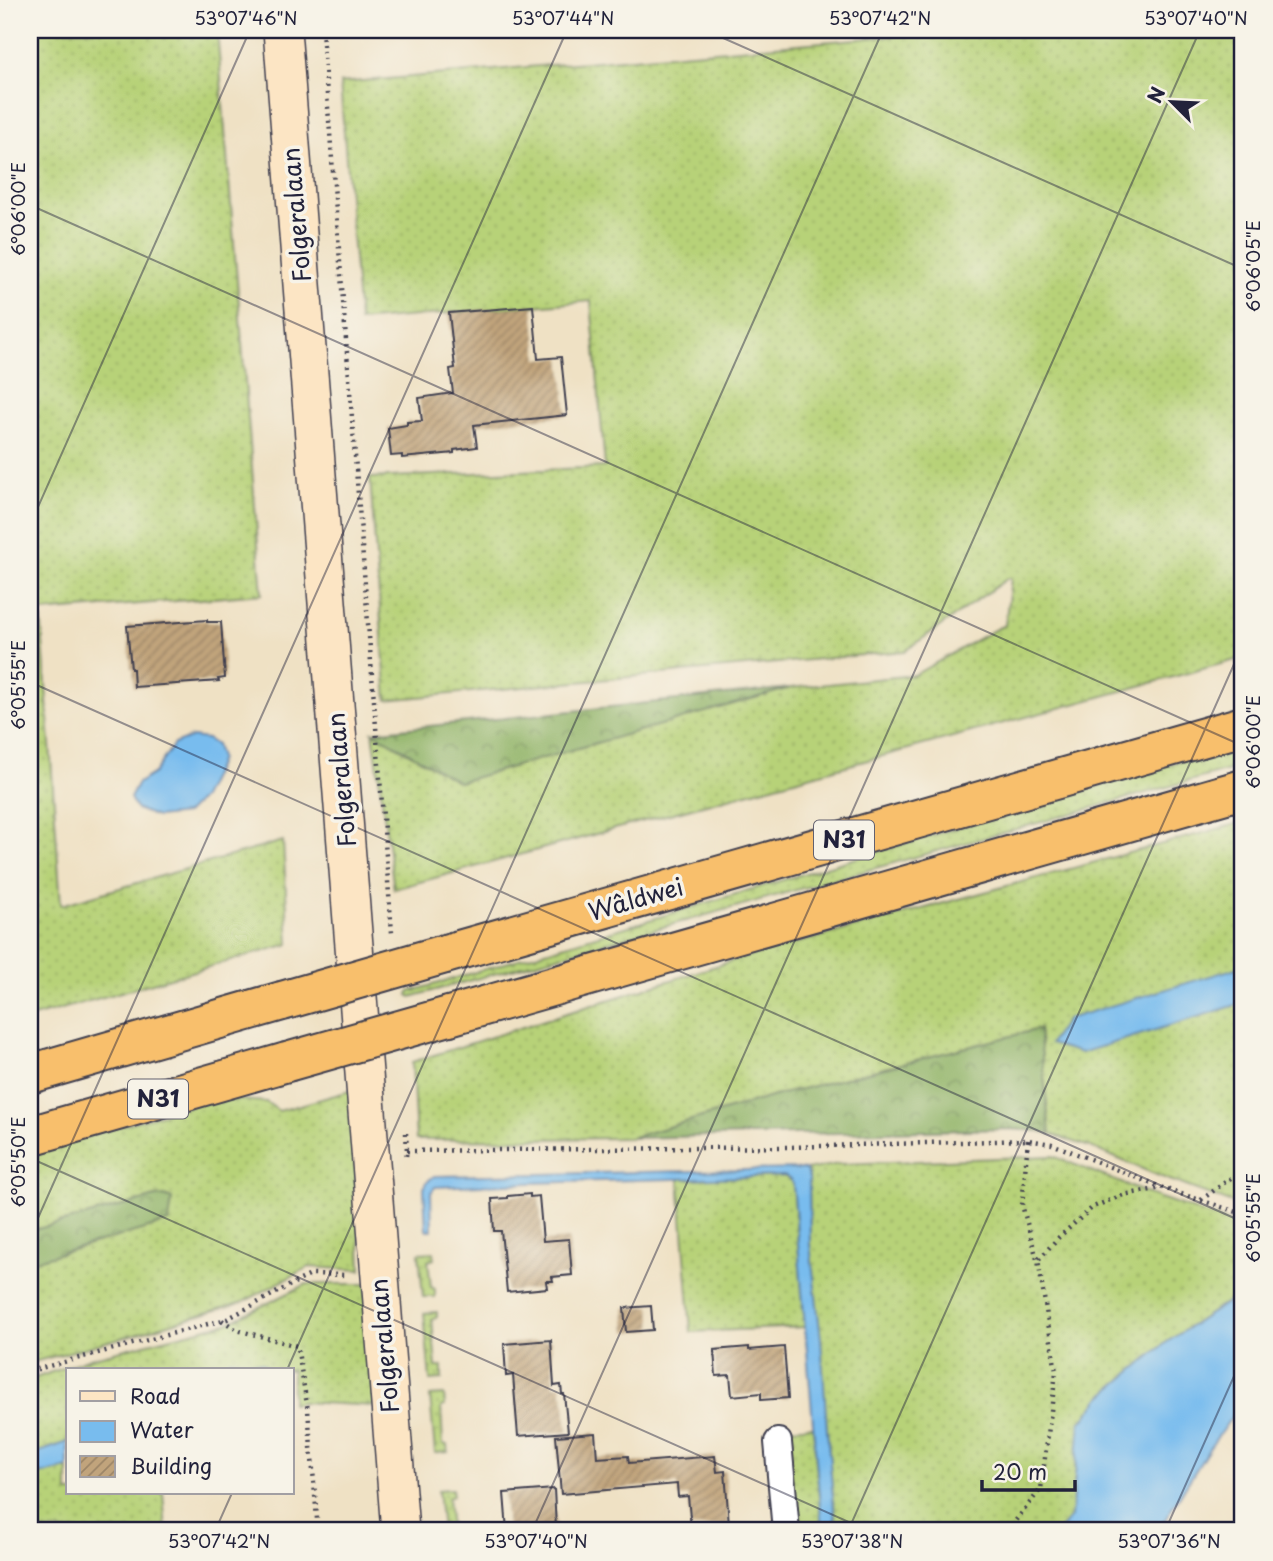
<svg xmlns="http://www.w3.org/2000/svg" width="1273" height="1561" viewBox="0 0 1273 1561" font-family="'Playpen Sans',sans-serif">
  <style>
    .grass { fill: url(#grass-dots); stroke: #6c7a5a; stroke-width: 2 }
    .forest { fill: url(#forest-crowns); stroke: #5a6b52; stroke-width: 2 }
    .water { fill: #78bcee; stroke: #4d6f94; stroke-width: 2 }
    .building { fill: url(#building-hatch) }
    .lines { fill: none; stroke-linecap: round; stroke-linejoin: round }
    .minor-casing { stroke: #413f50; stroke-width: 30 }
    .secondary-casing { stroke: #413f50; stroke-width: 40 }
    .trunk-casing { stroke: #413f50; stroke-width: 42 }
    .path { stroke: #413f50; stroke-width: 4.5; stroke-dasharray: 2 5; stroke-linecap: butt }
    .minor { stroke: #fff; stroke-width: 26 }
    .secondary { stroke: #fce5c4; stroke-width: 37 }
    .trunk { stroke: #f8bf6c; stroke-width: 38 }
    .trunk-bridge-casing { stroke: #413f50; stroke-width: 42; stroke-linecap: butt }
    .trunk-bridge { stroke: #f8bf6c; stroke-width: 38 }
    .ticks { fill: none; stroke: #22223b; stroke-width: 2; stroke-opacity: 0.45 }
    .labels { text-anchor: middle; stroke-width: 7; stroke-linejoin: round; paint-order: stroke }
    .shield { fill: #f7f3e8; stroke: #62616f; stroke-width: 2 }
    .shield-label { font-size: 23px; font-weight: bold; fill: #22223b }
    .street-label { font-size: 24px; fill: #22223b; stroke: #f7f3e8 }
    .neatline { fill: none; stroke: #22223b; stroke-width: 2.5 }
    .ticks-label { font-size: 18px; text-anchor: middle; fill: #22223b }
  </style>
  <defs>
    <pattern id="grass-dots" width="8" height="8" patternUnits="userSpaceOnUse" patternTransform="scale(1.75)"><rect width="8" height="8" fill="#b7d278"/><path d="M2 2h.1M6 6h.1" fill="none" stroke="#9db469" stroke-width="1.8" stroke-linecap="round"/></pattern>
    <pattern id="forest-crowns" width="20" height="18" patternUnits="userSpaceOnUse" patternTransform="scale(1.75)"><rect width="20" height="18" fill="#91b468"/><path d="M2 6a3 3 0 1 1 6 0M12 15a3 3 0 1 1 6 0" fill="none" stroke="#769257"/></pattern>
    <pattern id="building-hatch" width="6" height="6" patternUnits="userSpaceOnUse" patternTransform="scale(1.75)"><rect width="6" height="6" fill="#c1a47c"/><path d="M-1 1l2-2M0 6l6-6M5 7l2-2" fill="none" stroke="#9c8567"/></pattern>
  </defs>
  <rect width="100%" height="100%" fill="#f7f3e8"/>
  <filter id="ink" filterUnits="userSpaceOnUse"><feTurbulence type="fractalNoise" baseFrequency=".0143" numOctaves="2"/><feDisplacementMap in="SourceGraphic" scale="14" xChannelSelector="R" yChannelSelector="G"/><feConvolveMatrix kernelMatrix="1 2 1 2 8 2 1 2 1" color-interpolation-filters="sRGB"/></filter>
  <filter id="wash" filterUnits="userSpaceOnUse"><feTurbulence type="fractalNoise" baseFrequency=".00686" numOctaves="4" result="noise"/><feDisplacementMap in="SourceGraphic" scale="28" xChannelSelector="R" yChannelSelector="G"/><feGaussianBlur stdDeviation="1.57" result="paint"/><feColorMatrix in="noise" values="0 0 0 0 0 0 0 0 0 0 0 0 0 0 0 0 0 1.4 0 .05"/><feComposite in="paint" operator="in"/></filter>
  <g filter="url(#wash)">
    <rect width="100%" height="100%" fill="#efe1c4"/>
    <g class="grass">
      <polygon points="30,30 217,30 262,594 41,612 61,905 283,841 289,944 30,1018"/>
      <polygon points="962,30 1243,30 1243,658 394,889 373,732 459,782 790,688 914,675 996,629 1005,625 1011,579 1008,578 905,651 387,700 370,478 605,467 591,301 359,321 340,83"/>
      <polygon points="1243,742 1243,766 411,997 408,995 409,992"/>
      <polygon points="1243,822 1243,1207 1159,1176 1090,1147 1050,1134 1039,1029 778,1095 630,1138 416,1140 412,1062 738,959"/>
      <polygon points="353,1090 361,1270 309,1267 243,1302 135,1334 30,1363 30,1262 169,1222 156,1197 30,1231 30,1152 203,1102 230,1099 266,1102 279,1111"/>
      <polygon points="1053,1156 1149,1194 1243,1227 1243,1295 1236,1296 1167,1342 1101,1397 1074,1498 1071,1517 1059,1531 836,1531 810,1244 809,1178 806,1170 839,1164"/>
      <polygon points="784,1176 789,1179 793,1184 805,1327 691,1332 679,1179"/>
      <polygon points="434,1252 434,1259 428,1261 431,1287 435,1289 435,1297 423,1297 419,1253"/>
      <polygon points="307,1284 366,1284 375,1406 301,1402 292,1404 292,1370 271,1370 262,1363 231,1359 217,1370 68,1370 68,1442 30,1455 30,1380 90,1358 227,1323"/>
      <polygon points="437,1312 437,1317 432,1319 436,1367 442,1367 442,1379 430,1380 424,1313"/>
      <polygon points="444,1395 445,1406 441,1407 443,1444 447,1445 448,1452 435,1453 430,1396"/>
      <polygon points="813,1426 822,1531 796,1531 791,1474 790,1428"/>
      <polygon points="68,1468 68,1493 163,1493 166,1531 30,1531 30,1477"/>
      <polygon points="452,1489 453,1496 448,1498 451,1531 442,1531 438,1490"/>
    </g>
    <g class="forest">
      <polygon points="790,688 459,782 373,732"/>
      <polygon points="1039,1029 1050,1134 1041,1131 1009,1129 630,1138 778,1095"/>
      <polygon points="164,1196 172,1199 169,1222 30,1262 30,1231 156,1197"/>
    </g>
    <g class="water">
      <polygon points="192,737 207,739 216,745 220,758 217,767 202,798 186,814 157,817 136,809 130,798 138,783 154,773 174,744"/>
      <polygon points="1243,966 1243,1003 1081,1053 1050,1044 1067,1019"/>
      <polygon points="801,1169 806,1170 809,1178 810,1244 821,1339 827,1430 836,1531 822,1531 793,1184 789,1179 784,1176 529,1183 435,1187 431,1193 432,1230 426,1230 424,1188 427,1182 434,1176"/>
      <polygon points="1243,1295 1243,1401 1209,1449 1166,1518 1159,1531 1059,1531 1071,1517 1080,1423 1101,1397 1167,1342 1237,1296"/>
      <polygon points="230,1359 262,1363 271,1370 217,1370"/>
      <polygon points="68,1442 68,1468 30,1477 30,1455"/>
    </g>
    <g id="blocks">
      <g class="building">
        <polygon points="533,306 538,359 561,357 567,415 474,425 477,447 454,450 454,453 402,458 402,455 391,456 388,428 407,425 407,422 422,421 419,398 453,393 450,369 455,368 449,313"/>
        <polygon points="207,620 207,622 221,622 225,678 218,679 219,681 134,687 133,669 131,669 127,626"/>
        <polygon points="530,1194 530,1197 539,1196 543,1241 569,1239 572,1275 552,1277 553,1281 546,1281 547,1288 507,1292 501,1231 494,1231 492,1199 508,1198 508,1196"/>
        <polygon points="651,1306 653,1330 626,1332 624,1308"/>
        <polygon points="551,1340 554,1386 561,1385 562,1394 564,1394 568,1432 518,1436 513,1375 506,1376 504,1344"/>
        <polygon points="749,1347 749,1350 784,1347 788,1398 761,1400 761,1393 732,1396 730,1375 716,1376 714,1350"/>
        <polygon points="595,1433 597,1458 628,1456 629,1463 715,1456 717,1472 725,1471 729,1525 691,1528 688,1496 678,1497 677,1484 561,1494 556,1436"/>
        <polygon points="554,1489 556,1528 554,1528 555,1531 507,1531 504,1493"/>
      </g>
    </g>
  </g>
  <g filter="url(#ink)">
    <use href="#blocks" fill-opacity="0" stroke="#413f50" stroke-width="2"/>
    <g class="lines">
      <g class="minor-casing">
        <polyline id="minor" points="778,1442 786,1531"/>
      </g>
      <g class="secondary-casing">
        <path id="secondary" d="M282,30C322,530 360,1031 400,1531"/>
      </g>
      <g class="trunk-casing">
        <g id="trunk">
          <polyline points="445,954 1243,726"/>
          <polyline points="449,1016 1243,789"/>
          <polyline points="30,1074 282,1001"/>
          <polyline points="30,1136 287,1062"/>
        </g>
      </g>
      <g class="path">
        <polyline points="322,30 392,933"/>
        <polyline points="406,1133 407,1151 406,1156"/>
        <polyline points="1028,1140 1022,1205 1037,1259"/>
        <polyline points="407,1151 789,1147 1028,1140 1052,1144 1163,1188 1243,1214"/>
        <polyline points="1201,1200 1243,1169"/>
        <polyline points="222,1320 237,1330 297,1346 308,1410 318,1531"/>
        <polyline points="30,1371 227,1319 298,1281 313,1274 346,1275"/>
        <polyline points="1007,1531 1041,1489 1056,1372 1038,1260 1059,1237 1093,1207 1123,1195 1162,1188"/>
      </g>
      <use href="#minor" class="minor"/>
      <use href="#secondary" class="secondary"/>
      <use href="#trunk" class="trunk"/>
      <g class="trunk-bridge-casing">
        <g id="trunk-bridge">
          <polyline points="282,1001 445,954"/>
          <polyline points="287,1062 449,1016"/>
        </g>
      </g>
      <use href="#trunk-bridge" class="trunk-bridge"/>
    </g>
  </g>
  <path class="ticks" d="M705,30L1243,269M30,205L1243,746M30,525L250,30M30,682L1243,1222M30,1158L869,1531M30,1236L567,30M287,1370L883,30M215,1531L232,1493M532,1531L1200,30M848,1531L1243,644M1165,1531L1243,1356"/>
  <g class="labels">
    <g class="shield">
      <rect x="814" y="820.5" width="60" height="39" rx="5"/>
      <rect x="128" y="1079.5" width="60" height="39" rx="5"/>
    </g>
    <g class="shield-label">
      <text x="844" y="848">N31</text>
      <text x="158" y="1107">N31</text>
    </g>
    <g class="street-label">
      <text transform="translate(297 215) rotate(-95)" y="8">Folgeralaan</text>
      <text transform="translate(342 780) rotate(-95)" y="8">Folgeralaan</text>
      <text transform="translate(636 900) rotate(-16)" y="8">Wâldwei</text>
      <text transform="translate(385 1346) rotate(-95)" y="8">Folgeralaan</text>
    </g>
  </g>
  <rect width="1273" height="1561" fill="none" stroke="#f7f3e8" stroke-width="77"/>
  <rect x="66" y="1368" width="228" height="126" fill="#f7f3e8" stroke="#a29fa3" stroke-width="2"/>
  <rect x="80" y="1391" width="35" height="10" fill="#fce5c4" stroke="#a29fa3" stroke-width="2"/>
  <text x="130" y="1404" font-size="21" fill="#22223b">Road</text>
  <rect x="80" y="1421" width="35" height="21" fill="#78bcee" stroke="#a29fa3" stroke-width="2"/>
  <text x="130" y="1438" font-size="21" fill="#22223b">Water</text>
  <rect x="80" y="1456" width="35" height="21" fill="url(#building-hatch)" stroke="#a29fa3" stroke-width="2"/>
  <text x="130" y="1474" font-size="21" fill="#22223b">Building</text>
  <g transform="translate(1172 102) rotate(294)" stroke="#f7f3e8" stroke-width="5" paint-order="stroke">
  <path d="M0-5L12 26L0 18L-12 26Z" fill="#22223b"/>
  <text y="-10" font-size="19" font-weight="bold" text-anchor="middle" fill="#22223b">N</text>
  </g>
  <path d="M982 1480v10h93v-10" fill="none" stroke="#22223b" stroke-width="3.5"/>
  <text x="993" y="1480" font-size="21" fill="#22223b" stroke="#f7f3e8" stroke-width="5" paint-order="stroke">20 m</text>
  <rect x="38" y="38" width="1196" height="1484" class="neatline"/>
  <g class="ticks-label">
    <text x="246" y="25">53°07'46"N</text>
    <text x="563" y="25">53°07'44"N</text>
    <text x="880" y="25">53°07'42"N</text>
    <text x="1196" y="25">53°07'40"N</text>
    <text transform="translate(19 209) rotate(-90)" y="6">6°06'00"E</text>
    <text transform="translate(1254 266) rotate(-90)" y="6">6°06'05"E</text>
    <text transform="translate(19 685) rotate(-90)" y="6">6°05'55"E</text>
    <text transform="translate(1254 742) rotate(-90)" y="6">6°06'00"E</text>
    <text transform="translate(19 1162) rotate(-90)" y="6">6°05'50"E</text>
    <text transform="translate(1254 1218) rotate(-90)" y="6">6°05'55"E</text>
    <text x="219" y="1548">53°07'42"N</text>
    <text x="536" y="1548">53°07'40"N</text>
    <text x="852" y="1548">53°07'38"N</text>
    <text x="1169" y="1548">53°07'36"N</text>
  </g>
</svg>
